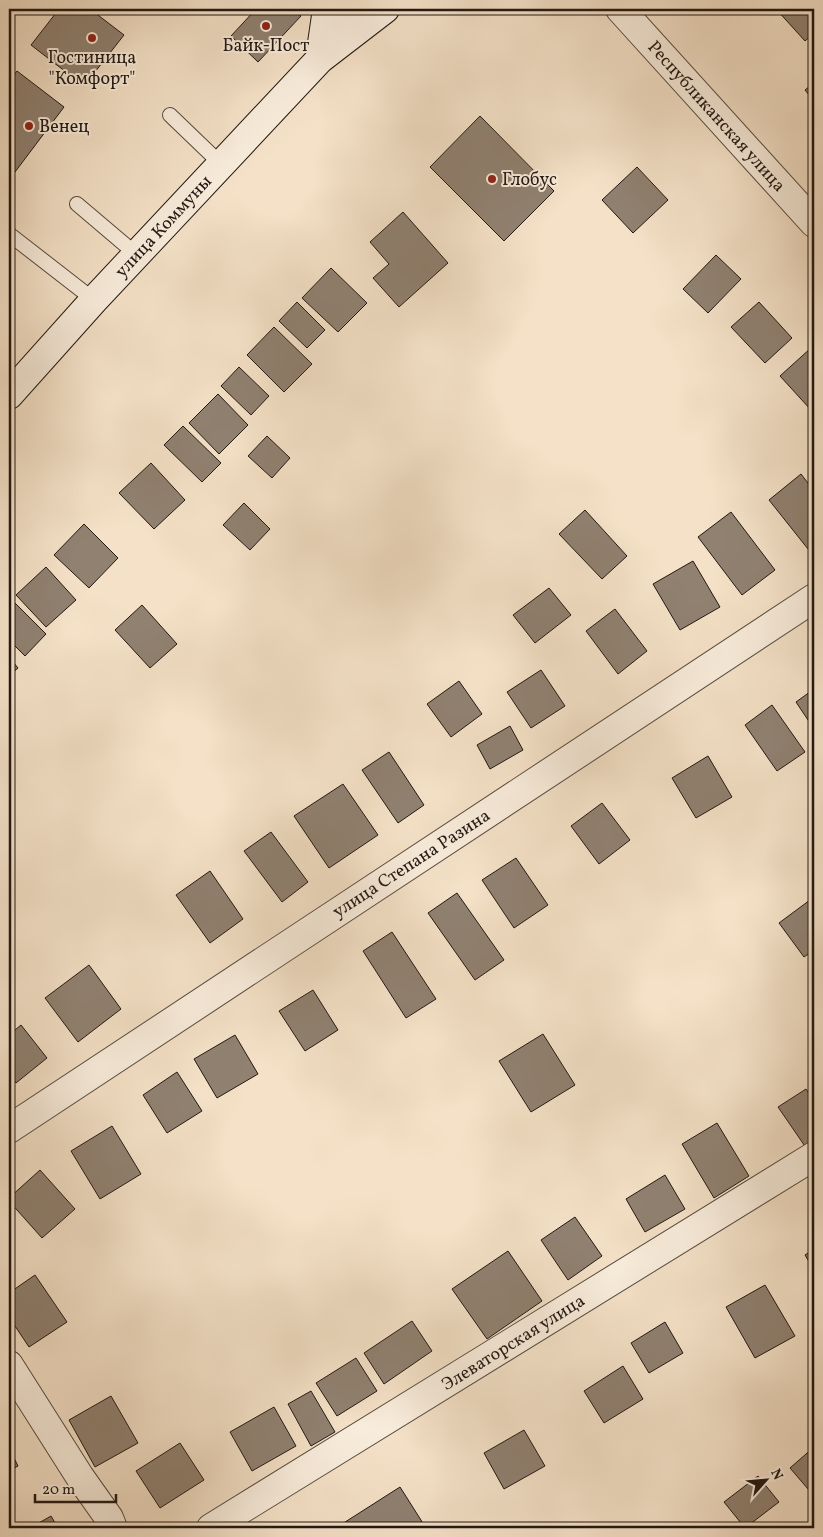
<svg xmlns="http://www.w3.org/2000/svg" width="823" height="1537" viewBox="0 0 823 1537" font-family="Vollkorn,serif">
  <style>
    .building { fill: #908171; stroke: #231813 }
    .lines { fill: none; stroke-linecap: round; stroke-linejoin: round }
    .lane-casing { stroke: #574a40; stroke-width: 16 }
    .street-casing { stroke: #574a40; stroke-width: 30 }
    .secondary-casing { stroke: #231813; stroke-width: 30 }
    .lane { stroke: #f8ecdb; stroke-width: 14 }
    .street { stroke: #f8ecdb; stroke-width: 28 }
    .secondary { stroke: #f8ecdb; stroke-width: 28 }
    .poi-dot { fill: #8f2418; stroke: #f8ecdb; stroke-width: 2 }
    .labels { text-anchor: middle; stroke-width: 4; stroke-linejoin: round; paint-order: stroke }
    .poi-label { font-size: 18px; fill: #231813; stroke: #f8ecdb }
    .street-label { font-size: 18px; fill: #231813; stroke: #f8ecdb }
  </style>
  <rect width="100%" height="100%" fill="#f4e1c7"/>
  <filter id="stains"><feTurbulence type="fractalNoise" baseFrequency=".004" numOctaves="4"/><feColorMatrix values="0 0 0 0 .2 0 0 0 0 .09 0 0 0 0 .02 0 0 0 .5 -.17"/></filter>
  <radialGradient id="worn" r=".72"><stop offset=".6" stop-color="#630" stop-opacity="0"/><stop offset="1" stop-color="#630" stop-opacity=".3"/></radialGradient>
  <g class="building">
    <polygon points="59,9 90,9 124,35 84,86 31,45"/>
    <polygon points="256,9 293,9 301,16 258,62 231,36"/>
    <polygon points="776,9 814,9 814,33 805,41"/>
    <polygon points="17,71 64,107 9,180 9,81"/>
    <polygon points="814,83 814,101 805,90"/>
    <polygon points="480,116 554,191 504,241 430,167"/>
    <polygon points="637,167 668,200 633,233 602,200"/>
    <polygon points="403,212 448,263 399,307 373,278 389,264 370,242"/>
    <polygon points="716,255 741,279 708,313 683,289"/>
    <polygon points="331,268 367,303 338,332 302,298"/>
    <polygon points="297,302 325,330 307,348 279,321"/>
    <polygon points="759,302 792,338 765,363 731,327"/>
    <polygon points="274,327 312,364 284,392 247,355"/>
    <polygon points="812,347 814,350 814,407 811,410 780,376"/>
    <polygon points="239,367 269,396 251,415 221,386"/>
    <polygon points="218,394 248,425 219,454 189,423"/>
    <polygon points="183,426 221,463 202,482 164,445"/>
    <polygon points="267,436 290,458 272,478 248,456"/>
    <polygon points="151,463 185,500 154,529 119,493"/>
    <polygon points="801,474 814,491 814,544 808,549 769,500"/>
    <polygon points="244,503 270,529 250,550 223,525"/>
    <polygon points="585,510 627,556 602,579 559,534"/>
    <polygon points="731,512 775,570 742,595 698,537"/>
    <polygon points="84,524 118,558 89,588 54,555"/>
    <polygon points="693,561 720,607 680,630 653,584"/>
    <polygon points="46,567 76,600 46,627 16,595"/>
    <polygon points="549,588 571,615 535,643 513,615"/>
    <polygon points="15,603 46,634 25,656 9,640 9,609"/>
    <polygon points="142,605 177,644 150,668 115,630"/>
    <polygon points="615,609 647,651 618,674 586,631"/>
    <polygon points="9,657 18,668 9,676"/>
    <polygon points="541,670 565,706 531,728 507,692"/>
    <polygon points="459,681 482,714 451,737 427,704"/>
    <polygon points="814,689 814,729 796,702"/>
    <polygon points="772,705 805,752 777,771 745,725"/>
    <polygon points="510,726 523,750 490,769 477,745"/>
    <polygon points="389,752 424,805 398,823 362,770"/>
    <polygon points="708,756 732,797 696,818 672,778"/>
    <polygon points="343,784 378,835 329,868 294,816"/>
    <polygon points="602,803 630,840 599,864 571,826"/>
    <polygon points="271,832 308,882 282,902 244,851"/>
    <polygon points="516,858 548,905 514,928 482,880"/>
    <polygon points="210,871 243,919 210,943 176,895"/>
    <polygon points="457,893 504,960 475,980 428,913"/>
    <polygon points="810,900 814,905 814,950 804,957 779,923"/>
    <polygon points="392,932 436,999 406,1018 363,951"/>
    <polygon points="89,965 121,1009 78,1042 45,998"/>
    <polygon points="313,990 338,1030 305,1051 279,1011"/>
    <polygon points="21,1025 47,1058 16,1083 9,1074 9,1035"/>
    <polygon points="543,1034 575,1085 531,1112 499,1061"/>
    <polygon points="235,1035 258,1074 217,1098 194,1059"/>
    <polygon points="177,1072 202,1111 167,1133 143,1095"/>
    <polygon points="806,1089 814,1101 814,1153 811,1155 778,1107"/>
    <polygon points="717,1123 749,1176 714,1198 682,1144"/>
    <polygon points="112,1126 141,1174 100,1199 71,1151"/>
    <polygon points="40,1170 75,1209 42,1238 9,1201 9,1198"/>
    <polygon points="665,1175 685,1209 645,1232 626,1199"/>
    <polygon points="575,1217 602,1256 568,1280 541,1240"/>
    <polygon points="814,1249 814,1270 805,1255"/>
    <polygon points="508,1251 542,1301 487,1339 452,1289"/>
    <polygon points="35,1275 67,1322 29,1347 9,1317 9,1293"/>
    <polygon points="765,1285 795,1336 755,1358 726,1307"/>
    <polygon points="412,1321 432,1351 384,1384 364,1353"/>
    <polygon points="665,1322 683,1353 649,1373 631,1343"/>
    <polygon points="356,1358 377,1391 337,1416 316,1383"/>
    <polygon points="623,1366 643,1399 604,1423 584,1391"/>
    <polygon points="311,1391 335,1432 311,1446 288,1404"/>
    <polygon points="111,1396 138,1443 95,1467 69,1420"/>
    <polygon points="274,1407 296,1446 252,1471 230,1432"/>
    <polygon points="524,1430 545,1466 504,1489 484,1453"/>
    <polygon points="180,1443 204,1480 160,1508 136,1471"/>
    <polygon points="814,1447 814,1496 790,1468"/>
    <polygon points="9,1448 18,1466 9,1471"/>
    <polygon points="758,1476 779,1502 745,1528 724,1502"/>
    <polygon points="400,1487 426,1528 345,1528 342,1524"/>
    <polygon points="51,1516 58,1528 30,1528"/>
  </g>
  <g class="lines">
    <g class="lane-casing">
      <g id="lane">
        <polyline points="170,115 221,164"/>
        <polyline points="77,204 136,254"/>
        <polyline points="9,234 94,300"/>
      </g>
    </g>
    <g class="street-casing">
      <g id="street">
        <polyline points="620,9 814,223"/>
        <polyline points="9,1129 814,598"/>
        <polyline points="9,1365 80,1477 109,1518 113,1528"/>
        <polyline points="211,1528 814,1156"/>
      </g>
    </g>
    <g class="secondary-casing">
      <g id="secondary">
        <polyline points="329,45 351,9"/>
        <polyline points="321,50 327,9"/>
        <polyline points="9,395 94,300 320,59 385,9"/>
      </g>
    </g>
    <use href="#lane" class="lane"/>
    <use href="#street" class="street"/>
    <use href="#secondary" class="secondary"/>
  </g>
  <g class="poi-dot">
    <circle cx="266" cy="26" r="5"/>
    <circle cx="92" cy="38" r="5"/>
    <circle cx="29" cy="126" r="5"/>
    <circle cx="492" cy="179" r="5"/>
  </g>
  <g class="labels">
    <g class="poi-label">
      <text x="266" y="51">Байк-Пост</text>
      <text x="92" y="63">Гостиница<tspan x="92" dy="21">"Комфорт"</tspan></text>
      <text x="39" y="132" text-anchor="start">Венец</text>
      <text x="502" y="185" text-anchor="start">Глобус</text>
    </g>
    <g class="street-label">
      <text transform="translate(717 116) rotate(48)" y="6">Республиканская улица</text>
      <text transform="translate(163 226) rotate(-47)" y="6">улица Коммуны</text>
      <text transform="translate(411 863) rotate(-33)" y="6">улица Степана Разина</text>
      <text transform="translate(513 1342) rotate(-32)" y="6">Элеваторская улица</text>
    </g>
  </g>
  <rect width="823" height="1537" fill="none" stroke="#f4e1c7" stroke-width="30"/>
  <rect x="10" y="10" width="803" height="1517" fill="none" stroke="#231813" stroke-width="2.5"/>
  <rect x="15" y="15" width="793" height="1507" fill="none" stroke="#231813"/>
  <g transform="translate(766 1480) rotate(63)" stroke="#f8ecdb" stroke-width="4" paint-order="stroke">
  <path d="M0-4L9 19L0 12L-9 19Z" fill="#231813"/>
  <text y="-8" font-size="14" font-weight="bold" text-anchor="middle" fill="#231813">N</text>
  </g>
  <path d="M35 1494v8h81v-8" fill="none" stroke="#231813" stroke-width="2.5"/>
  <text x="42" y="1494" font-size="15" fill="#231813" stroke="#f8ecdb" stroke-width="4" paint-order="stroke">20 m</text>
  <rect width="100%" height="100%" filter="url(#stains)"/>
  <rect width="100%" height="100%" fill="url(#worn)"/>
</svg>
